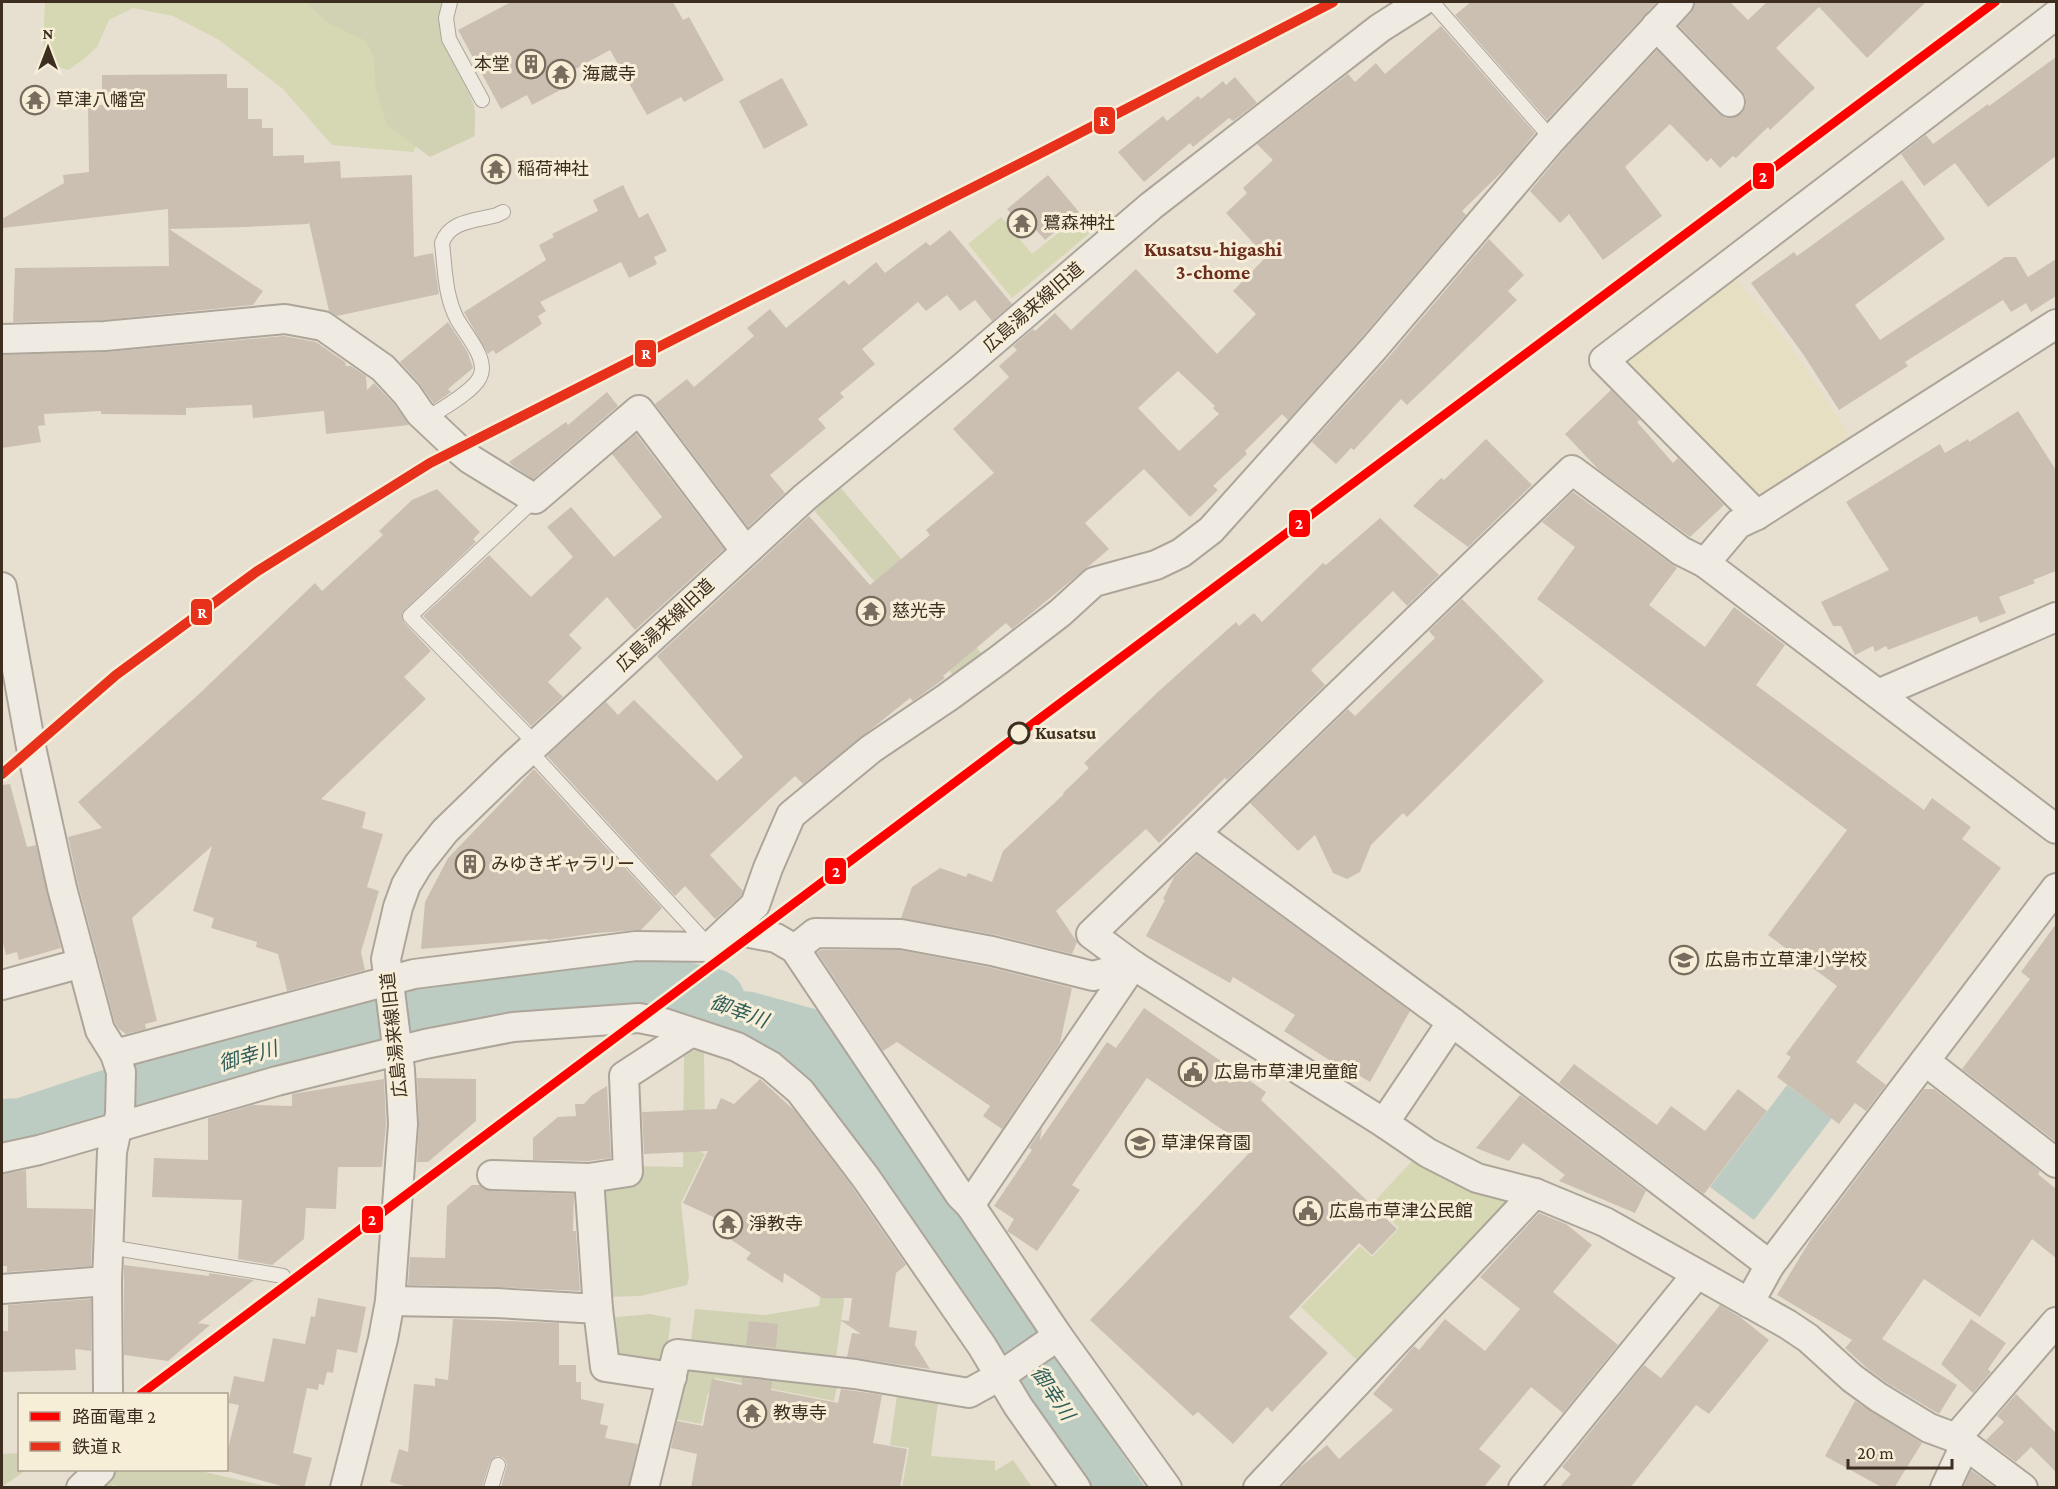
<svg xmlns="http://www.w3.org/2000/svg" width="2058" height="1489" viewBox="0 0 2058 1489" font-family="'Crimson Pro','Noto Sans JP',serif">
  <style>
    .farmland { fill: #e6dfc2 }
    .green { fill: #d6d7b3 }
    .cemetery { fill: #d1d1b3 }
    .water { fill: #bcccc2 }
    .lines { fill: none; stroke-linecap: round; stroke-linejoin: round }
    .river { stroke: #bcccc2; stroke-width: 62 }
    .building { fill: #cbbfb2; fill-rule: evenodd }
    .lane-casing { stroke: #ada599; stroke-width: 16 }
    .street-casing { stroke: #ada599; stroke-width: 32 }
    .lane { stroke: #efebe3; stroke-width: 14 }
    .street { stroke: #efebe3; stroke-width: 28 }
    .rail-1-casing { stroke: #f7eed8; stroke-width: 15 }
    .rail-1 { stroke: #e7311b; stroke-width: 10 }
    .tram-1-casing { stroke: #f7eed8; stroke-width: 14 }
    .tram-1 { stroke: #f00; stroke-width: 9 }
    .stop-dot { fill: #f7eed8; stroke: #3d2e20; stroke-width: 3 }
    .labels { text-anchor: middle; stroke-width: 6; stroke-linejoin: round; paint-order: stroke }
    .poi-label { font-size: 18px; fill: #3d2e20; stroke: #f7eed8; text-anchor: start }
    .street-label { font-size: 18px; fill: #3d2e20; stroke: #f7eed8 }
    .stop-label { font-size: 18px; font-weight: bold; fill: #3d2e20; stroke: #f7eed8; text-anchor: start }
    .neighbourhood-label { font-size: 20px; font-weight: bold; fill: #6b2e1e; stroke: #f7eed8 }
    .water-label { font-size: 20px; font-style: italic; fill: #2f5d5a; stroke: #f7eed8 }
    .line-badge { stroke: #f7eed8; stroke-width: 2 }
    .badge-label { font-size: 16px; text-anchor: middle; font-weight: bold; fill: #fff }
  </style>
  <rect width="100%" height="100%" fill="#e7e0d1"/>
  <polygon class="farmland" points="1733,275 1795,352 1850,436 1765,492 1748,491 1628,370 1628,355"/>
  <g class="green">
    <polygon points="45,2 455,2 433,21 439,101 413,152 332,145 283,89 219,40 173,16 133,8 109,20 97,47 84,59 68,70 45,62 43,41"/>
    <polygon points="1001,217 1032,254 1077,218 1090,233 1012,298 968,244"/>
    <polygon points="1414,1159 1468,1188 1512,1204 1360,1363 1301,1307 1360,1246 1372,1257 1399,1228 1373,1203"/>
  </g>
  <g class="cemetery">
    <path d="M305,2H442C432,44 459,66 473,103C477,112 474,126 475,136L430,157L387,125L376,90L374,57L366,41L330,24Z"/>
    <polygon points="840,487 988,661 958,681 814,510"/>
    <polygon points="698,1050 704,1051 705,1130 695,1149 705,1154 681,1203 689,1277 687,1285 641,1296 605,1297 596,1183 635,1166 683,1167 684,1052"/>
    <polygon points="840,1281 844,1301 835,1364 690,1348 695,1309 765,1315 819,1306 822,1283"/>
    <polygon points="650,1314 671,1318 665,1368 611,1360 607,1318"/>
    <polygon points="685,1360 839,1378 834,1401 715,1378 712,1393 708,1393 701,1424 675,1419 661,1485 654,1484"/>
    <polygon points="898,1388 939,1394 931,1456 995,1461 995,1471 1013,1460 1032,1487 902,1487 909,1448 890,1445"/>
    <polygon points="19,1453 20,1470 26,1470 2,1487 2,1454"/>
    <polygon points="113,1470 196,1470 270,1487 128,1488 112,1485 111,1487 97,1488"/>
  </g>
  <g class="water">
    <polygon points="630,980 753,992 822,1011 1145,1487 1089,1487 772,1055 715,1019"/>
    <polygon points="1787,1085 1832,1118 1754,1220 1710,1187"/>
  </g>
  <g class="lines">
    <polyline class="river" points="2,1130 23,1129 247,1055 439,1006 532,991 630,980 714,1000"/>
  </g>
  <g class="building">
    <polygon points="511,2 673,2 683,20 689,17 724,80 684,102 681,97 647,115 610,50 559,78 564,88 532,105 527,95 501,109 458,30"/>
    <polygon points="1471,2 1654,2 1656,3 1547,120 1455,15"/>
    <polygon points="1695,2 1730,2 1748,20 1767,2 1926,2 1867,58 1819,7 1776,48 1815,88 1770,130 1768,127 1736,158 1733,156 1720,168 1711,158 1707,162 1670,124 1625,167 1662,216 1603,260 1569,214 1560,223 1530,191 1564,150 1657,50 1719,114 1726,118 1733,118 1742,113 1746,106 1746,97 1742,91 1679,26 1691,13"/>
    <path d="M1441,26L1535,133L1507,167L1462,211L1466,215L1362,337L1288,420L1282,414L1245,451L1247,454L1213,486L1218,490L1190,517L1144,469L1085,523L1109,549L1089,566L1012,629L1006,623L943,676L945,678L913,701L910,698L803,784L795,776L772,797L710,855L743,891L741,896L715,919L685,886L675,896L547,756L606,702L618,715L634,700L717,781L743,757L657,656L809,516L870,585L930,535L926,530L994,473L953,429L1009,377L999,366L1017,350L1013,346L1033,329L1035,331L1055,313L1071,330L1136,269L1217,354L1256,314L1233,291L1266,257L1226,213L1247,193L1243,188L1273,160L1257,144L1348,74L1355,82L1376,63L1385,74ZM1178,371L1215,406L1213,408L1219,414L1179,451L1138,408Z"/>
    <polygon points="2056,57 2056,156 1988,207 1955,163 1924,186 1901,154 1926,135 1933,144 1988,104 1989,106"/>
    <polygon points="227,74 227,88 248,88 248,119 262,119 262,128 273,128 273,156 304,155 304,163 340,161 341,178 412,175 414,257 433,253 439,294 337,316 329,311 309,222 308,224 246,227 169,229 263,291 253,305 104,320 13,322 15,268 169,266 168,209 2,228 2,219 64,183 63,175 89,172 88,105 102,105 102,75"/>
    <polygon points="1235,77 1257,103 1233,121 1229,118 1193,147 1190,143 1144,182 1118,152 1163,116 1167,121 1198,96 1201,99 1223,81 1226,85"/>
    <polygon points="782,78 808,125 764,149 739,101"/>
    <polygon points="1048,175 1079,212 1045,240 1036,230 1029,236 1007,209"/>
    <polygon points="1902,180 1945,239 1855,305 1880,340 2005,257 2016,257 2028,277 2056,259 2056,296 2031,312 2026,303 2011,312 2003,300 1905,362 1908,366 1839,410 1803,354 1751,283 1794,252 1797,256"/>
    <polygon points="623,185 639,218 648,213 667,251 654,257 657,264 629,278 621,262 540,302 546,311 538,316 542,324 496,354 493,350 488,354 464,312 546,260 539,245 554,237 552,234 598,211 593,200"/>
    <polygon points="950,230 1012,304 992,321 975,300 960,311 947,295 926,311 918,302 862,349 875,364 840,393 844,397 818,419 826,428 770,475 785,493 748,527 655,404 687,379 694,387 754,336 747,328 770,309 786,328 844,280 849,285 876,262 885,273 926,242 930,246"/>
    <polygon points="1489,239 1524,275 1508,291 1517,300 1407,405 1401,399 1354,450 1351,448 1336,464 1312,442 1387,359"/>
    <polygon points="448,322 467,351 473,368 448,389 451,392 434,404 419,383 400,362"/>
    <polygon points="284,336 316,342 345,362 346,366 351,366 366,376 367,390 374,383 394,404 409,425 326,434 324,411 253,418 252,405 186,408 186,415 101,414 101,411 44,414 45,425 38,426 41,442 2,448 2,355 106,352"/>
    <polygon points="1611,390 1640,420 1637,422 1673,463 1678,458 1724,505 1690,537 1599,470 1565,434"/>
    <polygon points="607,392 618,406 533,479 512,465 509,462 566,422 568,425"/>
    <polygon points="2018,411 2056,470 2056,571 2033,580 2035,583 1999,597 2006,613 1980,623 1977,616 1888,650 1886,646 1875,652 1873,646 1855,655 1841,626 1833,626 1821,602 1889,570 1846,502 1940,444 1945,453 1968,439 1969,442"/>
    <polygon points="636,434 724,549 635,630 607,597 569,635 582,648 548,682 563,697 531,726 423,616 489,555 531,597 573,557 547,527 571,507 614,557 662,517 612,454"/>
    <polygon points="1486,439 1532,485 1468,547 1413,506 1441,478 1444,480"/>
    <polygon points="437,489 480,532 473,539 476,542 402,613 404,622 431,651 404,677 426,699 321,799 366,812 362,828 383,834 367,887 379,891 361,952 365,970 287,991 278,954 256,947 257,942 211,928 214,918 193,911 212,846 132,918 157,1021 145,1024 146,1029 126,1034 119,1029 115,1023 78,884 68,837 102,828 78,802 198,695 315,583 322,591 383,535 379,531 412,500"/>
    <polygon points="1573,492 1677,568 1649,605 1705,647 1734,607 1785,645 1756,685 1924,810 1932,798 1971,827 1962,839 2001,868 1856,1062 1886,1085 1866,1111 1855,1103 1839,1124 1777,1077 1791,1057 1786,1054 1837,986 1768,935 1847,830 1537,599 1575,547 1542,522"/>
    <polygon points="1380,518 1439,575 1407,606 1393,591 1311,670 1325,685 1227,780 1225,778 1159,843 1146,829 1056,911 1077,942 1072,954 996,935 901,918 912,887 940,868 966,877 968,873 992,882 1003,851 1064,794 1063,793 1089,768 1084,763 1160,690 1236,622 1239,626 1254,613 1262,622 1323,563 1326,565"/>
    <polygon points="1462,599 1544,681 1407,817 1403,813 1371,845 1360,872 1347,879 1333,873 1315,835 1298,851 1250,803 1348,709 1355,716 1435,638 1429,631"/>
    <polygon points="534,769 662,908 641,930 597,933 548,940 547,939 421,949 425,902 448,858"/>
    <polygon points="10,784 27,847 36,845 61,948 19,960 17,952 6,955 2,939 2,785"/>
    <polygon points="1197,855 1410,1011 1370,1082 1338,1063 1337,1065 1284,1031 1295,1015 1233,977 1230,983 1146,936 1165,900 1163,899 1174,877"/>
    <polygon points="2056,924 2056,1142 1962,1069 2030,979 2021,972"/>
    <polygon points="821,950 899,950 988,967 1072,988 1060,1043 1002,1129 983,1116 990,1106 897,1042 883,1051 817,952"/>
    <polygon points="1144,1008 1266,1092 1261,1100 1397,1229 1372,1255 1359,1243 1289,1317 1328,1353 1272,1412 1267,1407 1233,1444 1198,1412 1193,1416 1090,1320 1252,1150 1147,1078 1072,1185 1080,1190 1037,1251 1007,1231 1014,1219 994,1206 1032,1150 1029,1148 1042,1128 1040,1140 1107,1042 1116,1048"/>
    <polygon points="1574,1064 1657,1125 1671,1106 1705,1131 1738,1089 1767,1111 1704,1194 1559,1083"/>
    <polygon points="417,1078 476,1079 476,1121 428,1162 417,1162 419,1123"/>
    <polygon points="384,1079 386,1124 382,1167 338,1167 336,1209 306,1208 304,1239 272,1265 238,1259 242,1200 152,1197 154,1158 208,1160 208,1118 253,1105 292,1106 292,1094"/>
    <polygon points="760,1079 795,1111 853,1188 906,1265 896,1273 889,1327 917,1331 915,1345 930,1369 847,1357 852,1333 861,1334 840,1320 849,1321 852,1298 822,1298 784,1273 783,1283 746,1259 751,1253 730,1239 737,1228 683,1203 708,1151 644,1154 642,1112 716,1109 721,1098 734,1104"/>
    <polygon points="607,1086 611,1158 588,1161 533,1160 533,1138 558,1117 576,1116 575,1104 584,1104 592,1095"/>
    <polygon points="1924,1089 1934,1089 2040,1171 2038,1174 2056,1189 2056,1258 2032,1239 1980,1317 1924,1279 1882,1339 1957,1385 1939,1414 1887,1383 1868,1369 1845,1348 1852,1340 1777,1295 1811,1239"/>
    <polygon points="1520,1095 1646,1191 1635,1213 1559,1181 1565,1175 1523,1143 1509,1161 1476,1148"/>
    <polygon points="26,1170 27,1208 93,1209 91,1266 7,1272 7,1266 2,1266 2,1174"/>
    <polygon points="472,1185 480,1185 484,1189 491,1191 574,1194 573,1231 576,1231 580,1291 498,1287 408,1285 410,1257 445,1258 447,1206"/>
    <polygon points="1539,1213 1566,1224 1592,1245 1553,1292 1618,1345 1563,1413 1531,1387 1479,1449 1501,1466 1483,1488 1281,1488 1299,1468 1327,1445 1339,1459 1393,1410 1373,1394 1414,1346 1419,1350 1445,1319 1485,1351 1520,1309 1480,1277"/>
    <polygon points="124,1265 209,1276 209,1273 254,1280 198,1323 210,1325 168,1361 124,1355"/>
    <polygon points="318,1298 366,1307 357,1353 337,1349 333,1373 327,1372 324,1385 319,1384 318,1390 307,1388 293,1453 312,1458 304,1488 289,1488 223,1470 226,1470 226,1456 239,1405 228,1403 234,1376 264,1382 273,1338 305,1344 311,1316 315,1317"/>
    <polygon points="91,1299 91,1351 75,1349 76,1370 2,1372 2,1331 8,1331 8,1305"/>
    <polygon points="1720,1305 1740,1317 1769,1340 1709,1414 1696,1405 1630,1488 1559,1488 1571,1474 1562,1467 1644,1365 1661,1378"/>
    <polygon points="453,1319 559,1323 559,1365 576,1365 576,1382 581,1382 581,1399 604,1404 600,1424 608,1426 605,1438 638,1444 628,1488 501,1488 507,1464 504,1458 497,1456 490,1462 482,1488 411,1488 390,1482 399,1449 408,1452 414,1384 435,1386 435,1378 448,1380"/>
    <polygon points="1971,1319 2006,1343 1988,1369 1991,1372 1973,1393 1941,1364"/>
    <polygon points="749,1321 778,1324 776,1348 746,1345"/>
    <polygon points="742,1378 772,1381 771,1390 838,1403 841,1389 882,1395 873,1443 907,1449 900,1488 691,1488 697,1454 671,1448 677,1421 703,1426 712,1379 742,1385"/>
    <polygon points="2016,1394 2056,1433 2056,1472 2031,1447 2016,1462 1986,1440 2004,1422 1997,1416"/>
    <polygon points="1855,1401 1922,1443 1894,1488 1883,1488 1825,1456"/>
    <polygon points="1971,1470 1993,1486 1963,1488"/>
  </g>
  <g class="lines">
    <g class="lane-casing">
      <g id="lane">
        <polyline points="450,2 446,18 449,39 482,100"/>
        <polyline points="1432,2 1552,139"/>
        <path d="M426,419C440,410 473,392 480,377C489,359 465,334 457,319C445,296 445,269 442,243C450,220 476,221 497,215L503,212"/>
        <polyline points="535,499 410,616 536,744"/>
        <polyline points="529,750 708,945"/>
        <polyline points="109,1247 283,1276"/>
        <polyline points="491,1488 498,1465"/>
      </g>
    </g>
    <g class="street-casing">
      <g id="street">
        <polyline points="1656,26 1730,102"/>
        <polyline points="2,339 105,336 285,319 323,326 383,368 407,394 420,413 457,448 470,459 535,499 639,410 745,550"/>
        <polyline points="1757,515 1604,360 2056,15"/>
        <polyline points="1705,563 1738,524 1757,515 2056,324"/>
        <polyline points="2,587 31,747 62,888 100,1030 115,1054 121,1072 120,1114 112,1152 107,1281 108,1392"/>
        <polyline points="1878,694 2056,617"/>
        <polyline points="1196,834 1452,1022 1770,1265"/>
        <polyline points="729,929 755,905 768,868 791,815 871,749 948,697 1000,659 1060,613 1094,582 1156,565 1181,553 1211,530 1374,348 1552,139 1679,2"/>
        <polyline points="795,949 815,933 901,934 992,951 1093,976 1133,965 970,1205"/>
        <polyline points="2,985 82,963"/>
        <polyline points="115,1054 414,974 636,946 710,947 729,929 776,938 795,949 960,1195 970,1205 1058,1336 1167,1488"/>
        <polyline points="1925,1061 2056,1163"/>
        <polyline points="1384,1123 1452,1022"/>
        <polyline points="2,1158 39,1150 277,1081 425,1044 513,1027 639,1018 664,1023 737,1047 771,1066 800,1091 866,1178 982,1346 1018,1406 1076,1488"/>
        <polyline points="492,1175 589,1178 628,1172 624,1076 690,1033"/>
        <polyline points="589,1178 598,1309 605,1367 672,1377"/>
        <polyline points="2,1289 107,1281"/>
        <polyline points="390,1301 497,1303 598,1309"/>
        <polyline points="1749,1303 1770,1265 2056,888"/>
        <polyline points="1956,1438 2056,1322"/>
        <polyline points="81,1488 100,1470"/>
        <polyline points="345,1488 383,1339 390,1301 403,1124 400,1070 386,959 398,907 406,885 418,865 445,831 509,769 805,497 962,368 1151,206 1380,28 1421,2"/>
        <polyline points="644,1488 677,1354 855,1374 969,1393 1000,1376 1058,1336"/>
        <polyline points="1258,1488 1535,1193"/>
        <polyline points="1523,1488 1697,1274"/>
        <polyline points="1945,1488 1965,1445"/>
        <polyline points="2023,1488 1956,1438 1929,1428 1878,1397 1852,1378 1808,1338 1787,1324 1605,1222 1535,1193 1477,1178 1428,1153 1384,1123 1133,965 1091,934 1572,470 1681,551 1705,563 2056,829"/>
      </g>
    </g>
    <use href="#lane" class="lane"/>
    <use href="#street" class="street"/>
    <g class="rail-1-casing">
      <polyline id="rail-1" points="2,774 116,675 256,572 430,463 1035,156 1333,2"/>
    </g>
    <use href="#rail-1" class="rail-1"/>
    <g class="tram-1-casing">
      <path id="tram-1" d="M141,1394C757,928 1377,466 1995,2"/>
    </g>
    <use href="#tram-1" class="tram-1"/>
  </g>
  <defs>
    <g id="building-ring" transform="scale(1.5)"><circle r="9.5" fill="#f7eed8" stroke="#786c5e" stroke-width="1.5"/><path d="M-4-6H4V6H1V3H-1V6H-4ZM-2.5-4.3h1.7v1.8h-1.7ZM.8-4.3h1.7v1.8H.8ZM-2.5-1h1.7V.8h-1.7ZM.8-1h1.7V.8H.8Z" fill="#786c5e"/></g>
    <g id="temple-ring" transform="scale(1.5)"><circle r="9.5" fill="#f7eed8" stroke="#786c5e" stroke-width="1.5"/><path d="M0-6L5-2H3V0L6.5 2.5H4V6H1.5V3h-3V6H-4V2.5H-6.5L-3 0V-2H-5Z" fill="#786c5e"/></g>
    <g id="school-ring" transform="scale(1.5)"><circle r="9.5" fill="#f7eed8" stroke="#786c5e" stroke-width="1.5"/><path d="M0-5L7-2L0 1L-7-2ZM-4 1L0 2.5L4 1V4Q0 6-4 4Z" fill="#786c5e"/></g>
    <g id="civic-ring" transform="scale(1.5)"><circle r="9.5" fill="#f7eed8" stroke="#786c5e" stroke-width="1.5"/><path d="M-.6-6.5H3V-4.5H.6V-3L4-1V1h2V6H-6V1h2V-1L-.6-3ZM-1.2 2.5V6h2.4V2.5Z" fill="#786c5e"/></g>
  </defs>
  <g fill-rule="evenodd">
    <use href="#building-ring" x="531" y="64"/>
    <use href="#temple-ring" x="561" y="74"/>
    <use href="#temple-ring" x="35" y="100"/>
    <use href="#temple-ring" x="496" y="169"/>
    <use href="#temple-ring" x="1022" y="223"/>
    <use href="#temple-ring" x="871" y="611"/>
    <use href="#building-ring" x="470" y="864"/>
    <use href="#school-ring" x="1684" y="960"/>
    <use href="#civic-ring" x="1193" y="1072"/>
    <use href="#school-ring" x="1140" y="1143"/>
    <use href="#civic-ring" x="1308" y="1211"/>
    <use href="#temple-ring" x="728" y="1224"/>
    <use href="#temple-ring" x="752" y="1413"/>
  </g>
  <circle class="stop-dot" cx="1019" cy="733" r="10"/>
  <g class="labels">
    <g class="poi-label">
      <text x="510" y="70" text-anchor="end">本堂</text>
      <text x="582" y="80">海蔵寺</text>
      <text x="56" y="106">草津八幡宮</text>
      <text x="517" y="175">稲荷神社</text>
      <text x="1043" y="229">鷺森神社</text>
      <text x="892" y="617">慈光寺</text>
      <text x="491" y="870">みゆきギャラリー</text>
      <text x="1705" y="966">広島市立草津小学校</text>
      <text x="1214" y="1078">広島市草津児童館</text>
      <text x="1161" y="1149">草津保育園</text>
      <text x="1329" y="1217">広島市草津公民館</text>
      <text x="749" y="1230">淨教寺</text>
      <text x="773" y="1419">教専寺</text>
    </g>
    <g class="street-label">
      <text transform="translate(1033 307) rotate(-41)" y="6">広島湯来線旧道</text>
      <text transform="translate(665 625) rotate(-43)" y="6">広島湯来線旧道</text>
      <text transform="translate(394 1035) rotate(-96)" y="6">広島湯来線旧道</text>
    </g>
    <g class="stop-label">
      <text x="1035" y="739">Kusatsu</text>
    </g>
    <g class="neighbourhood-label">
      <text x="1213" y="256">Kusatsu-higashi<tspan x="1213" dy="23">3-chome</tspan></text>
    </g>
    <g class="water-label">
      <text transform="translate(739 1011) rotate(20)" y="7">御幸川</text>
      <text transform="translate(248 1056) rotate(-16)" y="7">御幸川</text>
      <text transform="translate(1053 1393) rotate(56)" y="7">御幸川</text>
    </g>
  </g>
  <g class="line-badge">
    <rect x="1093" y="106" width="23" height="29" rx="6" fill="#e7311b"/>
    <rect x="1752" y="162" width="23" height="28" rx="6" fill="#f00"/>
    <rect x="634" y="339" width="23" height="29" rx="6" fill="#e7311b"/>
    <rect x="1288" y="509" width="23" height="29" rx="6" fill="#f00"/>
    <rect x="190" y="598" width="23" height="28" rx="6" fill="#e7311b"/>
    <rect x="824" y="857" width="23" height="28" rx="6" fill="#f00"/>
    <rect x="361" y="1205" width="23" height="29" rx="6" fill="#f00"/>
  </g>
  <g class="badge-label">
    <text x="1104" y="126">R</text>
    <text x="1763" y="182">2</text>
    <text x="646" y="359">R</text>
    <text x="1299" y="529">2</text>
    <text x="202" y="618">R</text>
    <text x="836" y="877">2</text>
    <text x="372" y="1225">2</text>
  </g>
  <rect width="2058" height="1489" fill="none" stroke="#3d2e20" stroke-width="6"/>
  <rect x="18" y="1393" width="210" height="78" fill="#f7eed8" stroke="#ada18e" stroke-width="1.5"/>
  <rect x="30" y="1412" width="30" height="9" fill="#ff0000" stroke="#ada18e" stroke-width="1.5"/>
  <text x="72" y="1423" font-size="18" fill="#3d2e20">路面電車 2</text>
  <rect x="30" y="1442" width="30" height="9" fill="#e7311b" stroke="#ada18e" stroke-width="1.5"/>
  <text x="72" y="1453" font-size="18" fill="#3d2e20">鉄道 R</text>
  <g transform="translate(48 48)" stroke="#f7eed8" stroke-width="4.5" paint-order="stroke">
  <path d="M0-4.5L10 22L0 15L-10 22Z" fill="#3d2e20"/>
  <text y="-9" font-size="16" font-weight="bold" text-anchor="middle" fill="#3d2e20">N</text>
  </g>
  <path d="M1848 1459v9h104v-9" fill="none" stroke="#3d2e20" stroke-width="3"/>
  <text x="1857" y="1459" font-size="18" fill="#3d2e20" stroke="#f7eed8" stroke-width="4.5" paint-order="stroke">20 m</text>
</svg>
